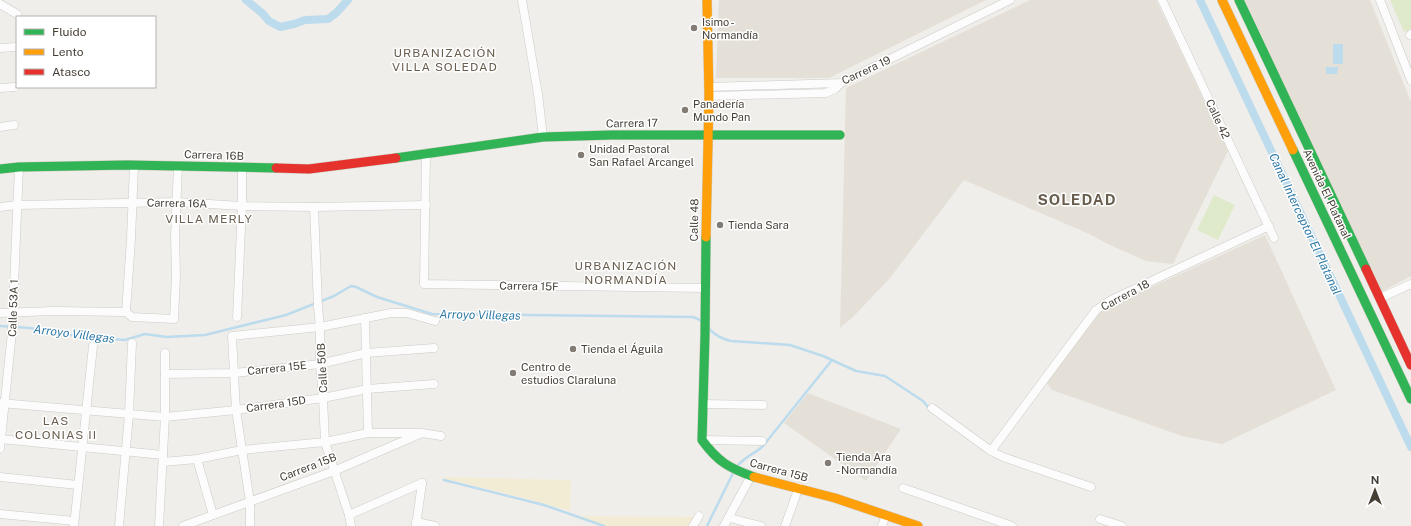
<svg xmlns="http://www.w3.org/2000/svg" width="1411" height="526" viewBox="0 0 1411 526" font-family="'Public Sans',sans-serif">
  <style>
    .residential { fill: #e4e0d8 }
    .green { fill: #dfeacb }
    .sand { fill: #f3ecd5 }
    .water { fill: #bcdbed }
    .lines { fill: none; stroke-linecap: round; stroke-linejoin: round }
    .stream { stroke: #bcdbed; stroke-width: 2.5 }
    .canal { stroke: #bcdbed; stroke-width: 8 }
    .street-casing { stroke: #cccac6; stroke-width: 9 }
    .fast-casing { stroke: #cfcbc1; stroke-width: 10 }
    .slow-casing { stroke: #cfcbc1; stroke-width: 10 }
    .jam-casing { stroke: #cfcbc1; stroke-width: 10 }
    .street { stroke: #fdfcfc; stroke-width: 8 }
    .fast { stroke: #30b455; stroke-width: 9 }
    .slow { stroke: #ff9f0a; stroke-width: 9 }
    .jam { stroke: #e5322d; stroke-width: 9 }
    .poi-dot { fill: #827c75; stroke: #fff; stroke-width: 1.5 }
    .labels { text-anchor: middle; stroke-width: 3; stroke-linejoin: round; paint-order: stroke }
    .poi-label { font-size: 11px; fill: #463f36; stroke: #fff; text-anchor: start }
    .street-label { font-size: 11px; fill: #463f36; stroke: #fff }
    .neighbourhood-label { font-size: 12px; letter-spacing: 1px; fill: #695d4e; stroke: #fff }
    .water-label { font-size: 12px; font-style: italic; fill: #307aa7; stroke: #fff }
    .district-label { font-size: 15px; font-weight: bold; letter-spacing: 1px; fill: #695d4e; stroke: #fff }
  </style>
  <rect width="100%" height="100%" fill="#f0eeea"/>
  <g class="residential">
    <polygon points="719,0 986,0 829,78 716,78"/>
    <polygon points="1030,0 1156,0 1228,151 1173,264 1146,261 1108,244 1087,233 964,180 890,278 853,317 840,328 846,88"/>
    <polygon points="1245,0 1370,0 1411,102 1411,276 1381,292"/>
    <polygon points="1265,235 1336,390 1222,444 1182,436 1052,390 1046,382 1100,313 1110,306"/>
    <polygon points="808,393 901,429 866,481 784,423"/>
  </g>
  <g class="green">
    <polygon points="1390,0 1411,0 1411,29 1404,32"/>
    <polygon points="1214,195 1235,205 1218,240 1197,230"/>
  </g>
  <g class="sand">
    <polygon points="444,477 571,480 570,511 520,497 446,479"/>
    <polygon points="578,516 584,516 697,517 692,526 606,526"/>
  </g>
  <g class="water">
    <rect x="1333" y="44" width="10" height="20"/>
    <polygon points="1326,67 1338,67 1337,74 1326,74"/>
  </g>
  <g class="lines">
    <g class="stream">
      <polyline points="0,326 30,328 83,337 125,340 145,334 167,337 205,335 286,315 334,296 351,286 356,287 377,297 432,314 693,317 698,319 702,322"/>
      <path d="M708,328C715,335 721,339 731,341L790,345L823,356L856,371L885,376L923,401L928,407"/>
      <path d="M737,467C743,457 755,454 763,446L832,360"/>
      <polyline points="444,480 544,505 604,526"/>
      <polyline points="707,526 733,473"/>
    </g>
    <g class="canal">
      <polyline points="246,0 262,13 269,21 280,27 294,24 305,20 328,19 336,13 348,0"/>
      <polyline points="1200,0 1411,447"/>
    </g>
    <g class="street-casing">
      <g id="street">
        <polyline points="522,0 538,94 543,137"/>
        <polyline points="1162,0 1274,238"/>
        <polyline points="1380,0 1411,80"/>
        <polyline points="0,4 17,14"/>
        <polyline points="1410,35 1411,34"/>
        <polyline points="0,48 16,47"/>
        <polyline points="709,87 841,83 1010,0"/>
        <polyline points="0,88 15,87"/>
        <polyline points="709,96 826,93 835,89 841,83"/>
        <polyline points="0,127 14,125"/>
        <polyline points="426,153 424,284 705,288"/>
        <polyline points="0,207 17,205 177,202 242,206 314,207 426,205"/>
        <polyline points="314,207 318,307 320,327 320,364 323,398 325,442 349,515 351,526"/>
        <polyline points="1380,298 1411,284"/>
        <polyline points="126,312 131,239 134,165"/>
        <polyline points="0,313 53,311 126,312 132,317 174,319 176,275 175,237 178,166"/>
        <polyline points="237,317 242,206 242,167"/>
        <polyline points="365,318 368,433"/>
        <polyline points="165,374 234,373 320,364 366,353 434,348"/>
        <polyline points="0,403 165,417 236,410 323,398 367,389 434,384"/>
        <polyline points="703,404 763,405"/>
        <polyline points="932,408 991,451 1003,457 1091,487"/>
        <polyline points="0,439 163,455"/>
        <polyline points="702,440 762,441"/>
        <polyline points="0,448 12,332 19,167"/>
        <polyline points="991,451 1096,310 1111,300 1269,226"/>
        <polyline points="197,459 213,515"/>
        <polyline points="163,462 197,459 242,450 325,442 368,433 418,433"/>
        <polyline points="0,477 78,485"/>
        <polyline points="903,488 1012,526"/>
        <polyline points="0,514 74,521"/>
        <polyline points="349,515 422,483"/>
        <polyline points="730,518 761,526"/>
        <polyline points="1100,519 1122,526"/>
        <polyline points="416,522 435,526"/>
        <polyline points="74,526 93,346"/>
        <polyline points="119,526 129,415 132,343"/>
        <polyline points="159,526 165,417 165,353"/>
        <polyline points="183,526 334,471 422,433 441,436"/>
        <polyline points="250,526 250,502 236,410 232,336 320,327 391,313 407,313 435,321"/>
        <polyline points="416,526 422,483"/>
        <polyline points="693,526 699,516"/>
        <polyline points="724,526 751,476"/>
        <polyline points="785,526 799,487"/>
        <polyline points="882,526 886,515"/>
      </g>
    </g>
    <g class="fast-casing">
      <g id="fast">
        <polyline points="1239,0 1366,269"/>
        <polyline points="1293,150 1411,399"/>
        <polyline points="396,158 543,137 611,135 840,135"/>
        <polyline points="0,169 19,167 127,165 276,168"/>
        <path d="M706,237L705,335L702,440C718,462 729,468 754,477"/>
      </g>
    </g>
    <g class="slow-casing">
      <g id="slow">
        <polyline points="1222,0 1293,150"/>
        <polyline points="706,237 709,96 707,0"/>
        <polyline points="754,477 835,498 918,526"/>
      </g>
    </g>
    <g class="jam-casing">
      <g id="jam">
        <polyline points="276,168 309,169 396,158"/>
        <polyline points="1366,269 1411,365"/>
      </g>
    </g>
    <use href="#street" class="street"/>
    <use href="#fast" class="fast"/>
    <use href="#slow" class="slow"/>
    <use href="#jam" class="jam"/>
  </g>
  <g class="poi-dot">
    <circle cx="694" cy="28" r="4"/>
    <circle cx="685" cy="110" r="4"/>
    <circle cx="581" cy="155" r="4"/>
    <circle cx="720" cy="225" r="4"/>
    <circle cx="573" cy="349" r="4"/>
    <circle cx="513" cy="373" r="4"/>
    <circle cx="828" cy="463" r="4"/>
  </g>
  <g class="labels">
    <g class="poi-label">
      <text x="702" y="26">Isimo -<tspan x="702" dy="13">Normandía</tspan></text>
      <text x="693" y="108">Panadería<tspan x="693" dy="13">Mundo Pan</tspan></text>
      <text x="589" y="153">Unidad Pastoral<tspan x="589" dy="13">San Rafael Arcangel</tspan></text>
      <text x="728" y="229">Tienda Sara</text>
      <text x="581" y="353">Tienda el Águila</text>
      <text x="521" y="371">Centro de<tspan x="521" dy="13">estudios Claraluna</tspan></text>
      <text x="836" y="461">Tienda Ara<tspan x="836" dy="13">- Normandía</tspan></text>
    </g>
    <g class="street-label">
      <text transform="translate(866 70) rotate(-25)" y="4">Carrera 19</text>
      <text transform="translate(1218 119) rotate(65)" y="4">Calle 42</text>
      <text transform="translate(632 123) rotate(-1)" y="4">Carrera 17</text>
      <text transform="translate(214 155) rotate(2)" y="4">Carrera 16B</text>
      <text transform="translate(1327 194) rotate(65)" y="4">Avenida El Platanal</text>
      <text transform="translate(177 203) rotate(1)" y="4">Carrera 16A</text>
      <text transform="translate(694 220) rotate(-89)" y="4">Calle 48</text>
      <text transform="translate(529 286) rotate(1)" y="4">Carrera 15F</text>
      <text transform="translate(1125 295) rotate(-28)" y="4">Carrera 18</text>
      <text transform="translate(13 308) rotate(-88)" y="4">Calle 53A 1</text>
      <text transform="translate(277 368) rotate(-6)" y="4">Carrera 15E</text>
      <text transform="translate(322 368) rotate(-93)" y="4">Calle 50B</text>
      <text transform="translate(276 404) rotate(-8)" y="4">Carrera 15D</text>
      <text transform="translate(308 467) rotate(-21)" y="4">Carrera 15B</text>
      <text transform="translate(779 470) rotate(15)" y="4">Carrera 15B</text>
    </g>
    <g class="neighbourhood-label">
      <text x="445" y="57">URBANIZACIÓN<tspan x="445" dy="14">VILLA SOLEDAD</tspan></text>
      <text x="209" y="223">VILLA MERLY</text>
      <text x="626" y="270">URBANIZACIÓN<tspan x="626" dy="14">NORMANDÍA</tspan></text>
      <text x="56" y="425">LAS<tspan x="56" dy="14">COLONIAS II</tspan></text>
    </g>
    <g class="water-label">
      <text transform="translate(1305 224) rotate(65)" y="4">Canal Interceptor El Platanal</text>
      <text transform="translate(480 315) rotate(1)" y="4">Arroyo Villegas</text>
      <text transform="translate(74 334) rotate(7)" y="4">Arroyo Villegas</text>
    </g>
    <g class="district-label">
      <text x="1077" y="205">SOLEDAD</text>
    </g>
  </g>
  <rect x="16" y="16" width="140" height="72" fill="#ffffff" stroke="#b5b2af"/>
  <rect x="24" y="29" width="20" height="6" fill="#30b455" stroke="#b5b2af"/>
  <text x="52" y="36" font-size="12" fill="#463f36">Fluido</text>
  <rect x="24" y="49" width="20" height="6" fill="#ff9f0a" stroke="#b5b2af"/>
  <text x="52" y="56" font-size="12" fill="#463f36">Lento</text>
  <rect x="24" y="69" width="20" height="6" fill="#e5322d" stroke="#b5b2af"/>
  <text x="52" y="76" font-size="12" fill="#463f36">Atasco</text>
  <g transform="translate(1375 490)" stroke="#ffffff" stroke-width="3" paint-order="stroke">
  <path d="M0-3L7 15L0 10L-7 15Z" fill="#463f36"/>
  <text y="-6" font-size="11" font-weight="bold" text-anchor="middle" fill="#463f36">N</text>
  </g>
</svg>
